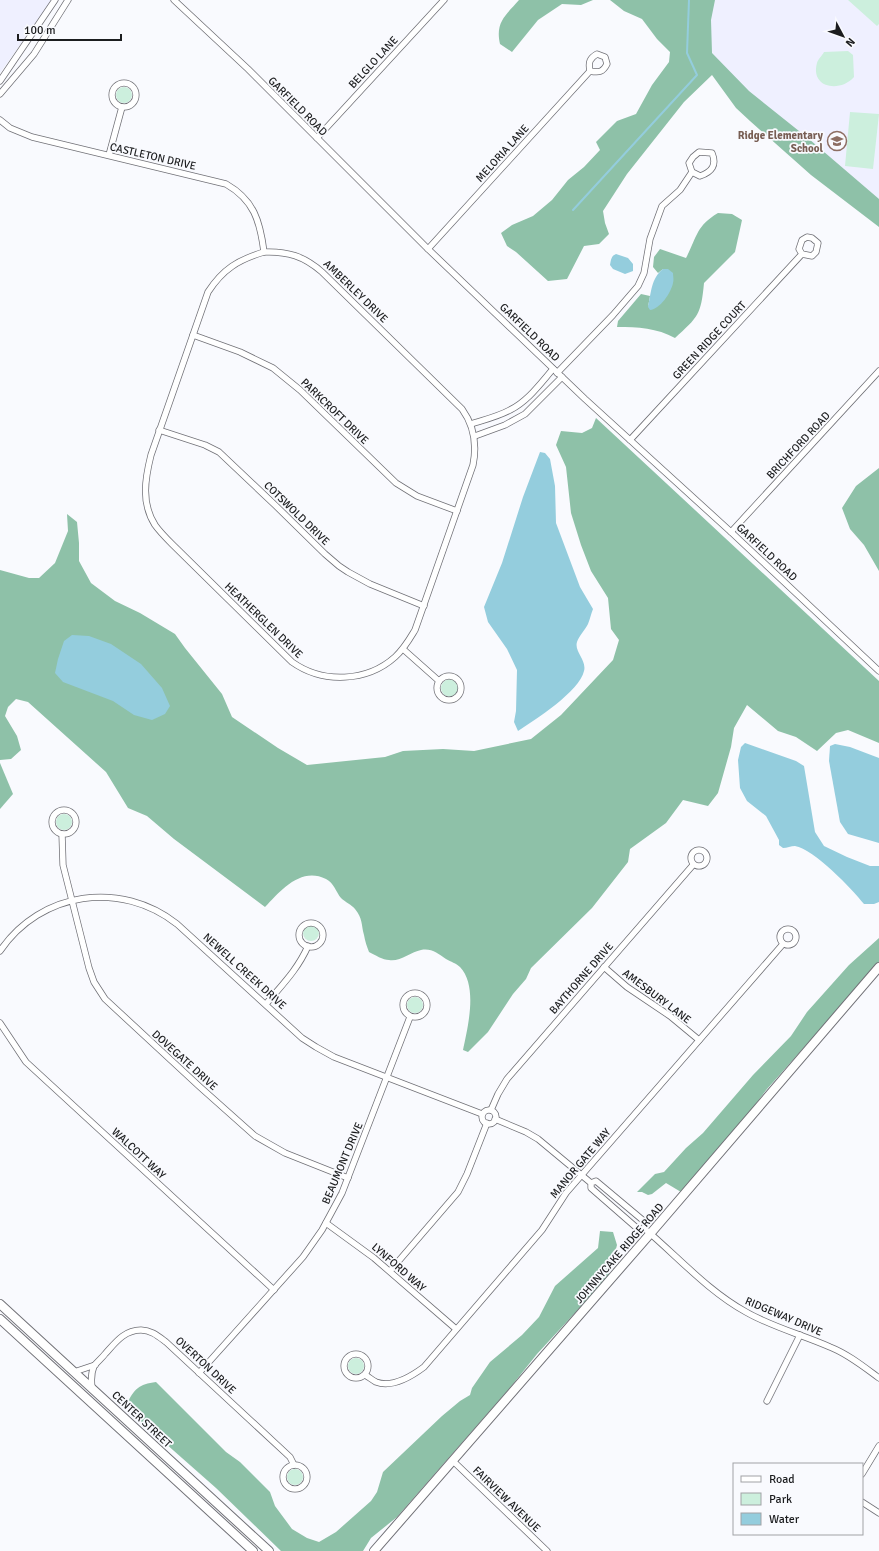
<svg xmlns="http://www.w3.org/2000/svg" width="879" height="1551" viewBox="0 0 879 1551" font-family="Signika,sans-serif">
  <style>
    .built { fill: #eff0ff }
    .green { fill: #ccefdd }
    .forest { fill: #8ec1a8 }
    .water { fill: #94cddd }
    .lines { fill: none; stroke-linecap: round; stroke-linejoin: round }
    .stream { stroke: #94cddd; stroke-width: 2 }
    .street-casing { stroke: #717177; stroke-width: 7 }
    .secondary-casing { stroke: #717177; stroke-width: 10 }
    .street { stroke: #fff; stroke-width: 5.5 }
    .secondary { stroke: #fff; stroke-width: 8 }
    .labels { text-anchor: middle; stroke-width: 3.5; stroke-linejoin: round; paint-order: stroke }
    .street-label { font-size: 11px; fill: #1c1d1f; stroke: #f9fafe }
    .education-label { font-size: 11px; font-weight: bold; fill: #785e54; stroke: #f9fafe; text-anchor: end }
  </style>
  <rect width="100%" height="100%" fill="#f9fafe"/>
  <g class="built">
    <polygon points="0,0 52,0 0,73"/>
    <polygon points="656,0 879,0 879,216 713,65"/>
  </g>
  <g class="green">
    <polygon points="848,0 879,0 879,24 877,26"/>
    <path d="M848,51L853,55L854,77C840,93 810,88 817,63C818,59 822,56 824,52Z"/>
    <circle cx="124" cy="95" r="8"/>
    <polygon points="850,112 879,114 873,169 845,166"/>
    <circle cx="450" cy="688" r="9"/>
    <circle cx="64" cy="822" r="8"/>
    <circle cx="311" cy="933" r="8"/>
    <circle cx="415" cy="1005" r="8"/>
    <circle cx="356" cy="1366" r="8"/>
    <circle cx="295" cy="1477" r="8"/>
  </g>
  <g class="forest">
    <path d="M519,0H593L581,5L562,4L538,20L512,52L500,44C495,22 506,15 519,0Z"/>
    <polygon points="610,0 715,0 711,20 712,53 749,91 809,139 879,199 879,227 811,175 750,121 736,108 712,75 684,102 627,174 603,211 605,223 609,234 599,244 584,246 567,279 548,281 516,252 507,246 501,233 512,225 533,216 552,200 568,180 584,167 600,150 596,142 617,121 636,114 652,85 669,62 670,52 657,39 642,19 624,11"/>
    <path d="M718,213L732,214L742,220L735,252L704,283C701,315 698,317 675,338C657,328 638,327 617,327L618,321L641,294L650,296L648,307L663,269L658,273L653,267L654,257L660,249L686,258C697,237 696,226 718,213Z"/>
    <path d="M596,418L879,681V743L848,730L836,733L817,751L796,737L778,731L747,705L734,728L731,747L718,793L708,806L683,800L666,823L630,849L628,862L592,908L531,968L526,979L513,994L488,1032L468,1052L463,1050C468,1026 478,986 460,967C456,963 451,962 446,959C438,954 432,948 421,950C411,952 400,962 389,960C383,960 375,955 369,952C367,947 365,941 364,935C361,924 363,919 355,909C352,905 345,902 341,898C336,892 334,883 326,879C301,866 280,891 265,907L174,839L147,816L128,808L106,772L28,702L16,699L8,707L5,716L17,736L21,750L11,759L0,760V570L29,578H39L55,563L68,531L67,514L77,522L79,543V561L91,583L115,601L140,613L175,634L185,648L222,694L232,717L278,748L307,765L385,757L403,751L443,749L474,751L531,739L561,715L613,660L619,640L611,629L608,598L591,571L581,545L571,513L566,467L556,445L561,431L582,433L592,428Z"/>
    <polygon points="879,468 879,571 864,545 850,529 842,508 856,486"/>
    <polygon points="0,763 13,794 0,809"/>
    <polygon points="879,938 879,963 767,1089 745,1118 681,1192 666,1183 652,1194 648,1195 642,1192 637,1192 655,1174 664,1172 686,1148 703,1133 753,1075 791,1036 807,1012 849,965"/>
    <path d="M600,1231L613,1232L617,1245L609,1276L537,1354L509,1389L397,1517L371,1538L363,1551H281L216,1488L131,1413L127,1404C134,1389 139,1384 156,1382L226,1452L240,1462L270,1492L275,1506L292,1529L307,1538L319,1542L336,1532L371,1501L377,1492L383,1472L442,1416L460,1401L470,1395L472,1388L490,1362L522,1335L539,1317L555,1286L598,1248Z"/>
  </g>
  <g class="water">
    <path d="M616,254L628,258L633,264V271L625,274L613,269L610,265C611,260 611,256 616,254Z"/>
    <path d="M663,269H668L673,273C673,276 674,280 673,283C671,293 660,309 650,310L648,307C651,294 651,278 663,269Z"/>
    <path d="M540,452L545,453L550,459L555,486L556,523L580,587L593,609C591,614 590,619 588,624C585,630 579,636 577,642C574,652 587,660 584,671C580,691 535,720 518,731L514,722L516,711L517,670L507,649L488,622L484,607L502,563L523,497Z"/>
    <polygon points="72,635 89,636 111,644 141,664 162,688 170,706 165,714 152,720 134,715 113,701 63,682 55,673 58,659 64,641"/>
    <path d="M745,743L796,761L804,766L815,832L824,846L847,857L870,866H879V902L874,904H864C852,889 814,849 795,846C791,846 787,848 783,848L779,845V840L766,816L747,801L740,788L738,760L741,747Z"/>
    <polygon points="835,744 850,747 879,758 879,843 848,834 840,822 829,761 830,746"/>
  </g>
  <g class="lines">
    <polyline class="stream" points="573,210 697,75 687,53 689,0"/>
    <g class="street-casing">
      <g id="street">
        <polyline points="174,0 248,69 428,249 585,399 731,532 879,671"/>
        <polyline points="0,81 55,0"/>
        <circle cx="124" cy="95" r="12"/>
        <polyline points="0,94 34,54 68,0"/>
        <path d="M0,120L10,128L32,137L226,184C254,200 260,221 264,252"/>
        <polyline points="317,138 444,0"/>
        <polyline points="109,155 122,107"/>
        <path d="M428,249L590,71C599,73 603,72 607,64L605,57L597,54C590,58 588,62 590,71"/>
        <path d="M264,252C287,251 304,256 322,272L462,409C475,427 477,445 473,465L415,630C409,640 404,649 395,657C367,682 323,684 292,662L172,544C166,538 160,532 155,525C141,503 145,479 151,455L208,292C223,269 238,260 264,252Z"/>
        <polyline points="193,335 240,352 273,368 300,390 396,483 417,496 457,511"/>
        <path d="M557,373L613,315L638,286L644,273L650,239L662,206L680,190L692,172L700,176C712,172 717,165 712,153L699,152L693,157L689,163L692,172"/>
        <path d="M471,424C483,420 497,417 510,410C528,401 540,384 553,369"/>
        <polyline points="159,430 205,445 219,452 275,505 325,554 339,566 348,572 370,584 424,606"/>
        <polyline points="475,436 505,425 525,414 562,377"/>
        <polyline points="630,440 802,254 812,256 816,252 818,243 812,238 807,237 802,240 799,249 802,254"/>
        <polyline points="731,532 879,371"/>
        <polyline points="403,649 439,681"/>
        <circle cx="449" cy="688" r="12"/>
        <circle cx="64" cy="822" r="12"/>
        <polyline points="62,834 63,865 89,968 94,982 105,999 200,1087 255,1136 285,1153 348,1178"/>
        <circle cx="699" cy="858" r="8"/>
        <circle cx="311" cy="935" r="12"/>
        <circle cx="788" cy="937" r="8"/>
        <path d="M0,951C41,891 121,880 177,924L302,1038L316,1047L334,1057L482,1114"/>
        <polyline points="604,967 627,987 670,1016 699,1040"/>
        <circle cx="415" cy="1005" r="12"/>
        <path d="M266,1004C282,985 298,969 308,946"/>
        <polyline points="0,1023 26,1062 274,1290"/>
        <polyline points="491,1110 498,1094 507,1079 693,865"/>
        <circle cx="489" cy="1117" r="7"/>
        <polyline points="495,1119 526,1132 538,1139 591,1183 591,1188 638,1229 645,1229 645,1222 596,1181 591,1183"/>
        <polyline points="326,1223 374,1258 456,1329"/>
        <path d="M645,1229C678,1257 708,1291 746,1312C772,1327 803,1335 830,1347C848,1354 864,1367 879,1378"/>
        <polyline points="390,1271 458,1192 467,1174 487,1123"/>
        <circle cx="356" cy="1366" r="12"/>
        <polyline points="74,1372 95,1365"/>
        <polyline points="199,1373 303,1257 322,1230 342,1193 410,1017"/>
        <path d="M365,1375C369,1377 372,1380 376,1382C392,1388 412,1376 424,1367L542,1230L566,1193L783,944"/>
        <path d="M92,1388C91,1380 91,1373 94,1366C97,1362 102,1358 105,1354C115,1343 124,1330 141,1330C151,1330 158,1336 166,1342L290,1457L294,1465"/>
        <polyline points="767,1401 800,1335"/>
        <polyline points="453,1461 547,1551"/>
        <circle cx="295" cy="1477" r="12"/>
        <polyline points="862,1474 879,1446"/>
        <polyline points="862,1502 879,1513"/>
      </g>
    </g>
    <g class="secondary-casing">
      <g id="secondary">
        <polyline points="0,1304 269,1551"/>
        <polyline points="0,1319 253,1551"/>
        <polyline points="374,1551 650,1234 879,967"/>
      </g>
    </g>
    <use href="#street" class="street"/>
    <use href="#secondary" class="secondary"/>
  </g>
  <defs>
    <g id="school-ring" transform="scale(1)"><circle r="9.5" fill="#f9fafe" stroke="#8d6e63" stroke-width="1.5"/><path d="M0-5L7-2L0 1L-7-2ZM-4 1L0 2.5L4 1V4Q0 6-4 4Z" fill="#8d6e63"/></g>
  </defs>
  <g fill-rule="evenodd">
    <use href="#school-ring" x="837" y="141"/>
  </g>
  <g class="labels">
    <g class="street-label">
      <text transform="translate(373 62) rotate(-47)" y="4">BELGLO LANE</text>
      <text transform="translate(298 106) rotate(45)" y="4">GARFIELD ROAD</text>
      <text transform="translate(502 153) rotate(-48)" y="4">MELORIA LANE</text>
      <text transform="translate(153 156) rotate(13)" y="4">CASTLETON DRIVE</text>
      <text transform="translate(356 291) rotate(44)" y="4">AMBERLEY DRIVE</text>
      <text transform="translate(530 332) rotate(44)" y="4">GARFIELD ROAD</text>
      <text transform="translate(709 340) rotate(-47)" y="4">GREEN RIDGE COURT</text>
      <text transform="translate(335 411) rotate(44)" y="4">PARKCROFT DRIVE</text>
      <text transform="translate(798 445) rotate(-47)" y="4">BRICHFORD ROAD</text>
      <text transform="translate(297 513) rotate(44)" y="4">COTSWOLD DRIVE</text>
      <text transform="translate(767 552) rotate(43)" y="4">GARFIELD ROAD</text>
      <text transform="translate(264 620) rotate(44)" y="4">HEATHERGLEN DRIVE</text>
      <text transform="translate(245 971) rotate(42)" y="4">NEWELL CREEK DRIVE</text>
      <text transform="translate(581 978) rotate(-49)" y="4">BAYTHORNE DRIVE</text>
      <text transform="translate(657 996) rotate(37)" y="4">AMESBURY LANE</text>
      <text transform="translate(185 1060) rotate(42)" y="4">DOVEGATE DRIVE</text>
      <text transform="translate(139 1153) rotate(43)" y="4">WALCOTT WAY</text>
      <text transform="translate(342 1163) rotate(-67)" y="4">BEAUMONT DRIVE</text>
      <text transform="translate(580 1163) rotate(-50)" y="4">MANOR GATE WAY</text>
      <text transform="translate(619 1253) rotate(-49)" y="4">JOHNNYCAKE RIDGE ROAD</text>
      <text transform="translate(399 1267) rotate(41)" y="4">LYNFORD WAY</text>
      <text transform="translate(784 1316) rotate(23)" y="4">RIDGEWAY DRIVE</text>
      <text transform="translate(206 1365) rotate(43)" y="4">OVERTON DRIVE</text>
      <text transform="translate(142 1419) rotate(43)" y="4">CENTER STREET</text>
      <text transform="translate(507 1499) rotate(44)" y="4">FAIRVIEW AVENUE</text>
    </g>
    <g class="education-label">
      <text x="823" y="139">Ridge Elementary<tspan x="823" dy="13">School</tspan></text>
    </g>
  </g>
  <rect x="733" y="1463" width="130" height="72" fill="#f9fafe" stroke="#a1a2a5"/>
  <rect x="741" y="1476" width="20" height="6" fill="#ffffff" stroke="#a1a2a5"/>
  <text x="769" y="1483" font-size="12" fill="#1c1d1f">Road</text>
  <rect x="741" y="1493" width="20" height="12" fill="#ccefdd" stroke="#a1a2a5"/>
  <text x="769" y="1503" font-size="12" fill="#1c1d1f">Park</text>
  <rect x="741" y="1513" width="20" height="12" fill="#94cddd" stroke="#a1a2a5"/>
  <text x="769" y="1523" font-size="12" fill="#1c1d1f">Water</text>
  <g transform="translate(843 36) rotate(131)" stroke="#f9fafe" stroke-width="3" paint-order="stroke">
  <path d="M0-3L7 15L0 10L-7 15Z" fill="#1c1d1f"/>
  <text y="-6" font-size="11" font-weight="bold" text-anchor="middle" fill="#1c1d1f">N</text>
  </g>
  <path d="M18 34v6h103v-6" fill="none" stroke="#1c1d1f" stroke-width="2"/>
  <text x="24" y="34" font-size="12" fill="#1c1d1f" stroke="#f9fafe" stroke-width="3" paint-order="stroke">100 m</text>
</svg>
